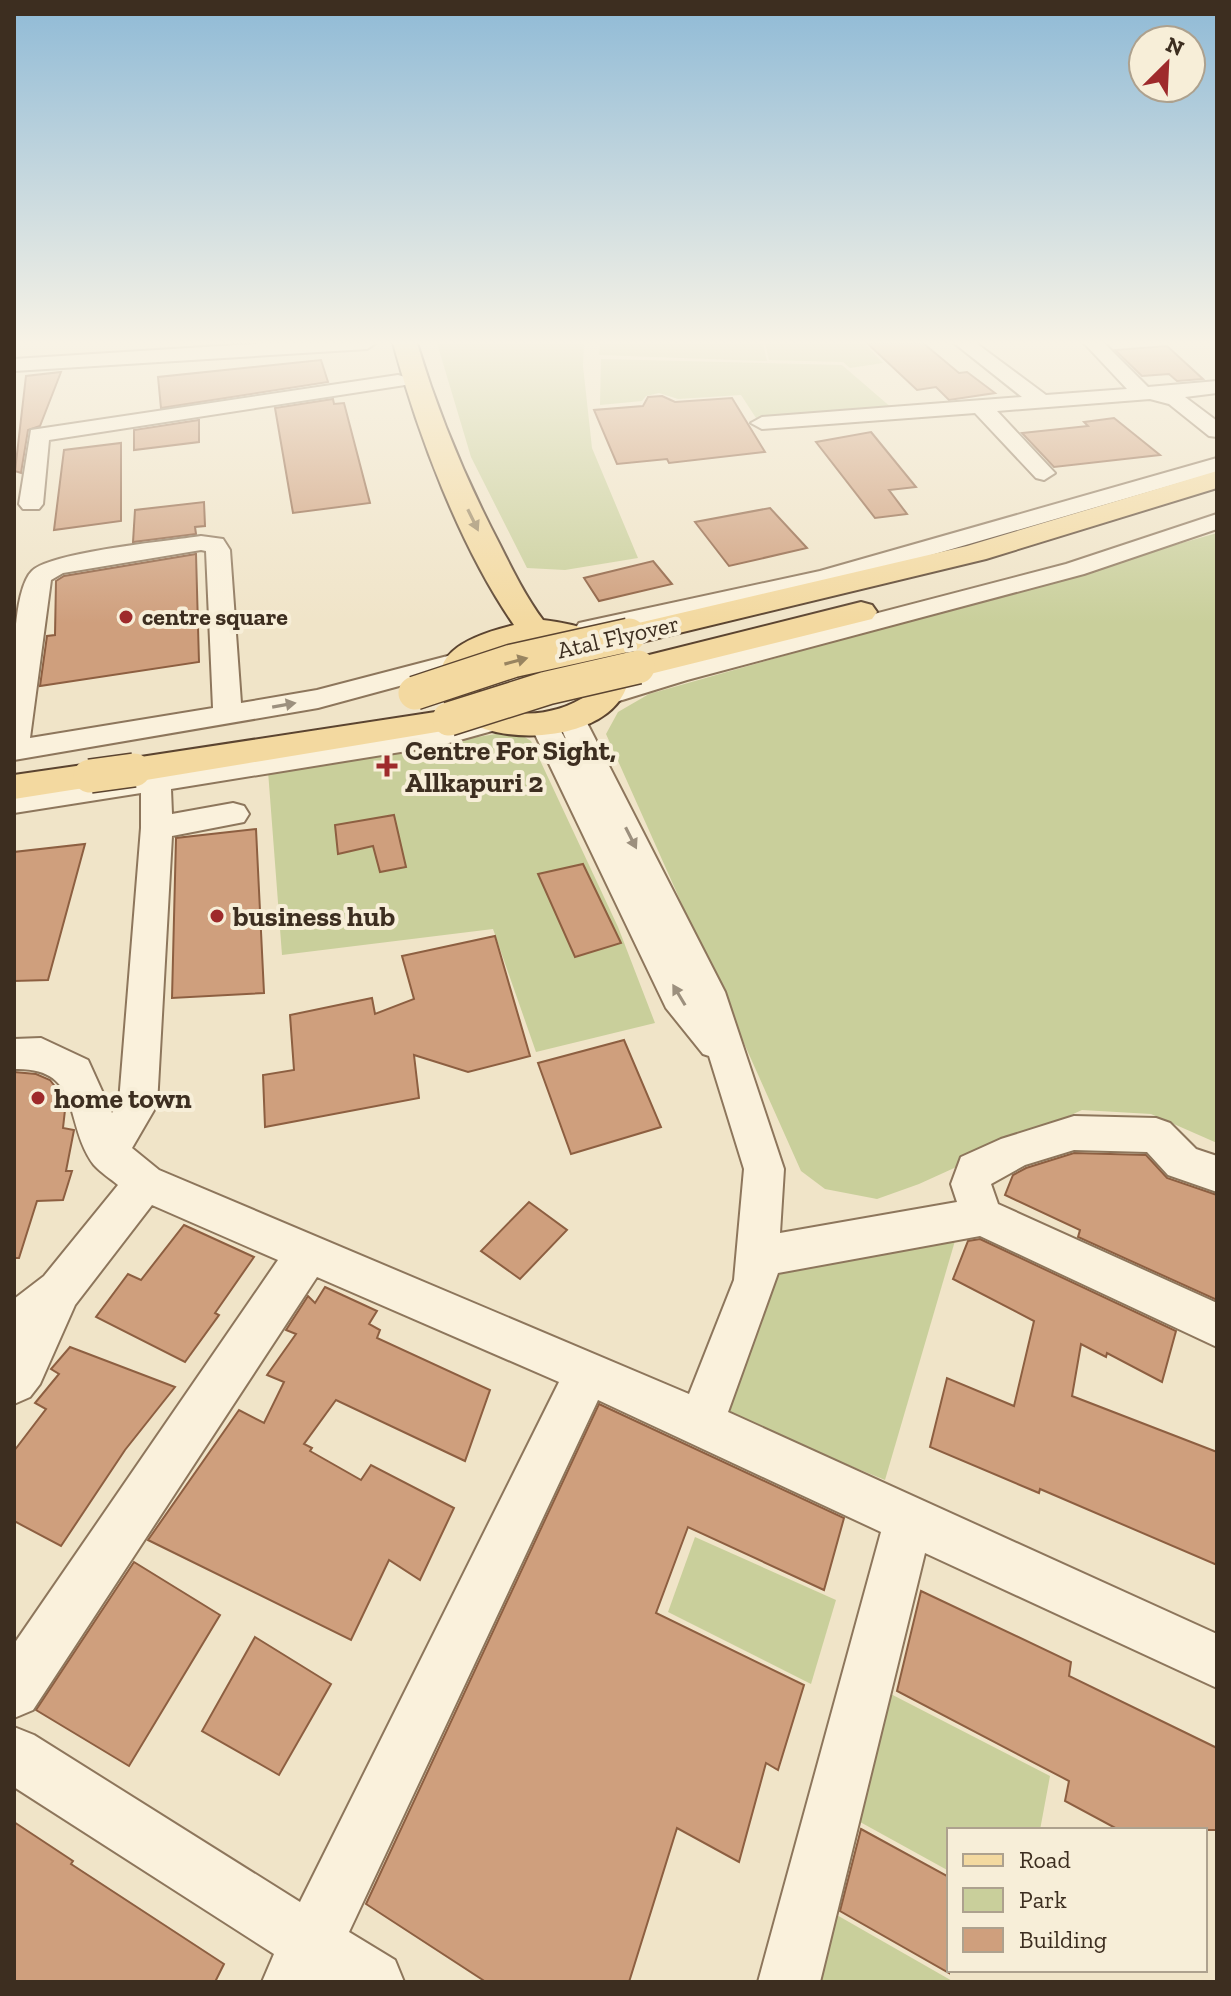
<svg xmlns="http://www.w3.org/2000/svg" width="1231" height="1996" viewBox="0 0 1231 1996" font-family="'Zilla Slab',serif">
  <style>
    .green { fill: #c9cf9b }
    .building { fill: #cf9f7d; stroke: #8d5f41; stroke-width: 2 }
    .lines { fill: none; stroke-linecap: round; stroke-linejoin: round }
    .minor-casing { stroke: #8d765c; stroke-width: 4 }
    .major-casing { stroke: #5b4430; stroke-width: 4 }
    .minor { fill: #faf1dc; fill-rule: evenodd }
    .major { fill: #f3d9a0; fill-rule: evenodd }
    .major-bridge-casing { stroke: #5b4430; stroke-width: 36; stroke-linecap: butt }
    .major-bridge { stroke: #f3d9a0; stroke-width: 33 }
    .oneway { fill: #988460 }
    .oneway2 { fill: #9c907e }
    .poi-dot { fill: #9e2a2b; stroke: #f7eed8; stroke-width: 3 }
    .labels { text-anchor: middle; stroke-width: 8; stroke-linejoin: round; paint-order: stroke }
    .far-poi-label { font-size: 24px; font-weight: bold; fill: #3d2e20; stroke: #f7eed8; text-anchor: start }
    .far-street-label { font-size: 24px; fill: #3d2e20; stroke: #f7eed8 }
    .poi-label { font-size: 28px; font-weight: bold; fill: #3d2e20; stroke: #f7eed8; text-anchor: start }
  </style>
  <rect width="100%" height="100%" fill="#f0e4c8"/>
  <g class="green">
    <polygon points="437,343 584,343 583,366 592,448 638,558 565,570 527,568 471,457"/>
    <polygon points="600,343 763,343 767,361 599,355"/>
    <polygon points="765,343 864,343 883,363 850,368 843,362 769,360"/>
    <polygon points="601,359 842,365 893,409 756,418 741,395 678,399 659,393 646,396 642,401 600,405"/>
    <polygon points="1217,533 1217,1143 1151,1114 1082,1110 919,1184 877,1199 825,1189 801,1171 606,734 618,712 649,694"/>
    <polygon points="496,734 520,734 531,741 618,927 655,1023 536,1052 493,929 282,955 268,771"/>
    <polygon points="957,1234 885,1480 725,1415 782,1264"/>
    <polygon points="695,1537 836,1600 811,1684 668,1612"/>
    <polygon points="883,1690 1050,1776 1040,1830 949,1830 949,1871 851,1817"/>
    <polygon points="828,1910 954,1982 809,1982"/>
  </g>
  <g class="building">
    <polygon points="867,343 923,343 959,373 967,372 995,393 949,400 936,387 917,390"/>
    <polygon points="1167,346 1203,379 1177,381 1169,374 1142,376 1115,350"/>
    <polygon points="321,360 328,382 161,408 158,377"/>
    <polygon points="61,372 40,426 28,430 21,473 15,471 26,376"/>
    <polygon points="662,396 675,402 732,398 765,452 669,463 667,459 617,464 594,410 643,406 648,397"/>
    <polygon points="333,399 334,404 344,403 370,503 293,513 275,408"/>
    <polygon points="1114,418 1160,455 1054,467 1022,433 1088,426 1084,422"/>
    <polygon points="199,420 199,442 134,450 134,430"/>
    <polygon points="871,432 916,487 889,490 907,514 875,518 816,442"/>
    <polygon points="121,443 121,521 54,530 64,450"/>
    <polygon points="204,502 205,526 195,527 196,534 133,542 135,510"/>
    <polygon points="770,508 807,548 729,566 695,522"/>
    <polygon points="196,554 199,662 40,686 47,636 55,635 56,581 64,576"/>
    <polygon points="653,561 672,584 599,601 584,578"/>
    <polygon points="394,815 406,867 380,872 373,846 338,854 335,825"/>
    <polygon points="256,829 264,993 172,998 176,838"/>
    <polygon points="85,844 48,980 14,981 14,852"/>
    <polygon points="583,864 621,943 575,957 538,874"/>
    <polygon points="495,936 530,1056 468,1072 414,1055 419,1098 265,1127 263,1075 294,1070 290,1015 372,998 375,1014 414,999 402,956"/>
    <polygon points="624,1040 661,1127 571,1154 538,1063"/>
    <polygon points="14,1072 36,1074 50,1080 66,1101 63,1128 74,1130 66,1171 72,1171 63,1200 37,1201 19,1258 14,1258"/>
    <polygon points="1074,1153 1146,1155 1167,1178 1217,1195 1217,1300 1078,1237 1080,1230 1005,1195 1013,1175 1026,1168"/>
    <polygon points="529,1202 567,1230 520,1279 481,1251"/>
    <polygon points="184,1225 254,1257 215,1313 219,1315 185,1362 96,1317 128,1274 141,1280"/>
    <polygon points="980,1239 1176,1331 1162,1382 1107,1353 1106,1357 1081,1344 1072,1396 1217,1452 1217,1565 1040,1489 1039,1493 930,1447 947,1378 1014,1406 1034,1321 953,1279 968,1241"/>
    <polygon points="325,1287 377,1311 369,1324 380,1330 377,1338 490,1390 465,1461 336,1400 304,1444 312,1448 310,1451 361,1480 371,1465 454,1508 420,1580 389,1560 351,1640 148,1540 239,1410 264,1423 284,1382 267,1375 296,1334 286,1330 308,1296 315,1303"/>
    <polygon points="70,1347 175,1387 125,1450 61,1546 14,1521 14,1451 46,1409 35,1403 59,1374 51,1369"/>
    <polygon points="599,1404 844,1518 824,1590 688,1527 656,1613 804,1685 778,1770 766,1763 739,1862 677,1828 629,1982 486,1982 366,1904"/>
    <polygon points="134,1562 220,1615 129,1766 36,1710"/>
    <polygon points="921,1591 1071,1662 1069,1676 1217,1748 1217,1830 1119,1830 1065,1801 1069,1781 897,1691"/>
    <polygon points="255,1637 331,1684 279,1775 202,1731"/>
    <polygon points="14,1822 73,1861 71,1864 224,1964 215,1982 14,1982"/>
    <polygon points="861,1829 949,1877 949,1973 840,1911"/>
  </g>
  <g class="lines">
    <g class="minor-casing">
      <g id="minor">
        <polygon points="269,343 376,343 367,349 14,371 14,359"/>
        <polygon points="954,343 976,343 1046,395 1127,389 1084,343 1104,343 1148,387 1217,381 1217,393 1185,397 1217,421 1217,437 1209,436 1169,404 1150,399 997,411 1055,473 1044,480 1036,478 975,413 762,429 751,423 762,417 1022,397"/>
        <polygon points="398,375 405,377 408,381 405,385 49,440 43,504 39,509 23,509 19,504 31,430"/>
        <polygon points="1217,458 1217,472 835,583 588,637 579,635 575,629 579,623 588,621 820,571"/>
        <polygon points="1217,514 1217,529 1084,574 687,680 606,705 596,702 592,696 596,690 667,668 1066,564"/>
        <path d="M201,536L223,539L230,550L241,703L317,690L463,652L473,654L477,660L473,666L318,708L14,760C14,722 7,595 32,571C51,552 169,541 201,536ZM201,550L206,551L213,708L30,738L51,580L63,573Z"/>
        <path d="M571,710L581,713L585,719L725,992L784,1169L780,1233L957,1202L951,1184L961,1157L1001,1139L1074,1116L1156,1118L1170,1123L1196,1149L1217,1156V1192L1168,1175L1147,1152L1074,1150L1025,1165L991,1184L998,1204L1217,1303V1347L980,1236L778,1273L728,1412L1217,1634V1688L925,1553L820,1982H758L881,1532L598,1400L349,1932L395,1960L404,1982H262L274,1954L14,1787V1727L34,1735L300,1902L559,1382L317,1277L33,1710L14,1718V1644L278,1260L152,1205L75,1305L40,1384L30,1397L14,1404V1299L44,1276L118,1185C111,1179 100,1172 94,1165C63,1124 84,1067 14,1069V1039L41,1038L88,1060L112,1113L119,1102L141,828V793L14,813V793L438,728L493,713L503,716L507,722L503,728L438,746L171,789L172,814L233,803L244,806L249,814L244,822L172,836L157,1105L132,1148L159,1170L689,1394L734,1280L744,1169L709,1056L703,1054L666,1008L530,724L534,718L544,715L554,718L572,752L557,719L561,713Z"/>
      </g>
    </g>
    <g class="major-casing">
      <g id="major">
        <path d="M393,343H417C438,413 466,480 500,545C513,571 526,597 543,620C576,624 607,631 625,661L861,602L872,605L877,612L872,619L638,677L629,675C623,739 509,749 466,720L461,727L449,730L134,782L121,779L116,770L121,761L134,758L455,709C414,657 469,636 514,625C460,547 418,435 393,343ZM544,640C572,644 613,660 587,695C554,719 486,726 473,677C480,648 517,642 544,640Z"/>
        <polygon points="1217,471 1217,488 986,559 629,645 617,642 613,635 617,628 967,546"/>
        <polygon points="90,764 103,767 108,776 103,785 14,799 14,775"/>
      </g>
    </g>
    <use href="#minor" class="minor"/>
    <use href="#major" class="major"/>
    <g class="major-bridge-casing">
      <g id="major-bridge">
        <polyline points="415,693 512,661 629,635"/>
        <polyline points="449,719 547,688 638,667"/>
        <polyline points="90,776 134,770"/>
      </g>
    </g>
    <use href="#major-bridge" class="major-bridge"/>
  </g>
  <defs><path id="oneway-solid" d="M-6-.8H1V-3.2L6.5 0L1 3.2V.8H-6Z" transform="scale(2)"/></defs>
  <g class="oneway">
    <use href="#oneway-solid" transform="translate(473 520) rotate(64)"/>
    <use href="#oneway-solid" transform="translate(516 661) rotate(-15)"/>
  </g>
  <g class="oneway2">
    <use href="#oneway-solid" transform="translate(284 705) rotate(-10)"/>
    <use href="#oneway-solid" transform="translate(631 838) rotate(63)"/>
    <use href="#oneway-solid" transform="translate(679 995) rotate(-121)"/>
  </g>
  <linearGradient id="sky" x2="0" y2="1"><stop stop-color="#8fbad6"/><stop offset="0.55" stop-color="#f8f3e6"/><stop offset="1" stop-color="#f8f3e6" stop-opacity="0"/></linearGradient>
  <rect width="1231" height="623" fill="url(#sky)"/>
  <g class="poi-dot">
    <circle cx="126" cy="617" r="8"/>
    <path d="M383 754h8v8h8v8h-8v8h-8v-8h-8v-8h8z"/>
    <circle cx="217" cy="916" r="8"/>
    <circle cx="38" cy="1098" r="8"/>
  </g>
  <g class="labels">
    <g class="far-poi-label">
      <text x="142" y="625">centre square</text>
    </g>
    <g class="far-street-label">
      <text transform="translate(618 637) rotate(-13)" y="8">Atal Flyover</text>
    </g>
    <g class="poi-label">
      <text x="405" y="760">Centre For Sight,<tspan x="405" dy="32">Allkapuri 2</tspan></text>
      <text x="233" y="926">business hub</text>
      <text x="54" y="1108">home town</text>
    </g>
  </g>
  <rect width="1231" height="1996" fill="none" stroke="#3d2e20" stroke-width="32"/>
  <rect x="947" y="1828" width="260" height="144" fill="#f7eed8" stroke="#ada18e" stroke-width="2"/>
  <rect x="963" y="1854" width="40" height="12" fill="#f3d9a0" stroke="#ada18e" stroke-width="2"/>
  <text x="1019" y="1868" font-size="24" fill="#3d2e20">Road</text>
  <rect x="963" y="1888" width="40" height="24" fill="#c9cf9b" stroke="#ada18e" stroke-width="2"/>
  <text x="1019" y="1908" font-size="24" fill="#3d2e20">Park</text>
  <rect x="963" y="1928" width="40" height="24" fill="#cf9f7d" stroke="#ada18e" stroke-width="2"/>
  <text x="1019" y="1948" font-size="24" fill="#3d2e20">Building</text>
  <g transform="translate(1167 64) rotate(24)"><circle r="38" fill="#f7eed8" stroke="#ada18e" stroke-width="2"/>
  <path d="M0-6L14 30L0 20L-14 30Z" fill="#9e2a2b"/>
  <text y="-12" font-size="22" font-weight="bold" text-anchor="middle" fill="#3d2e20">N</text>
  </g>
</svg>
